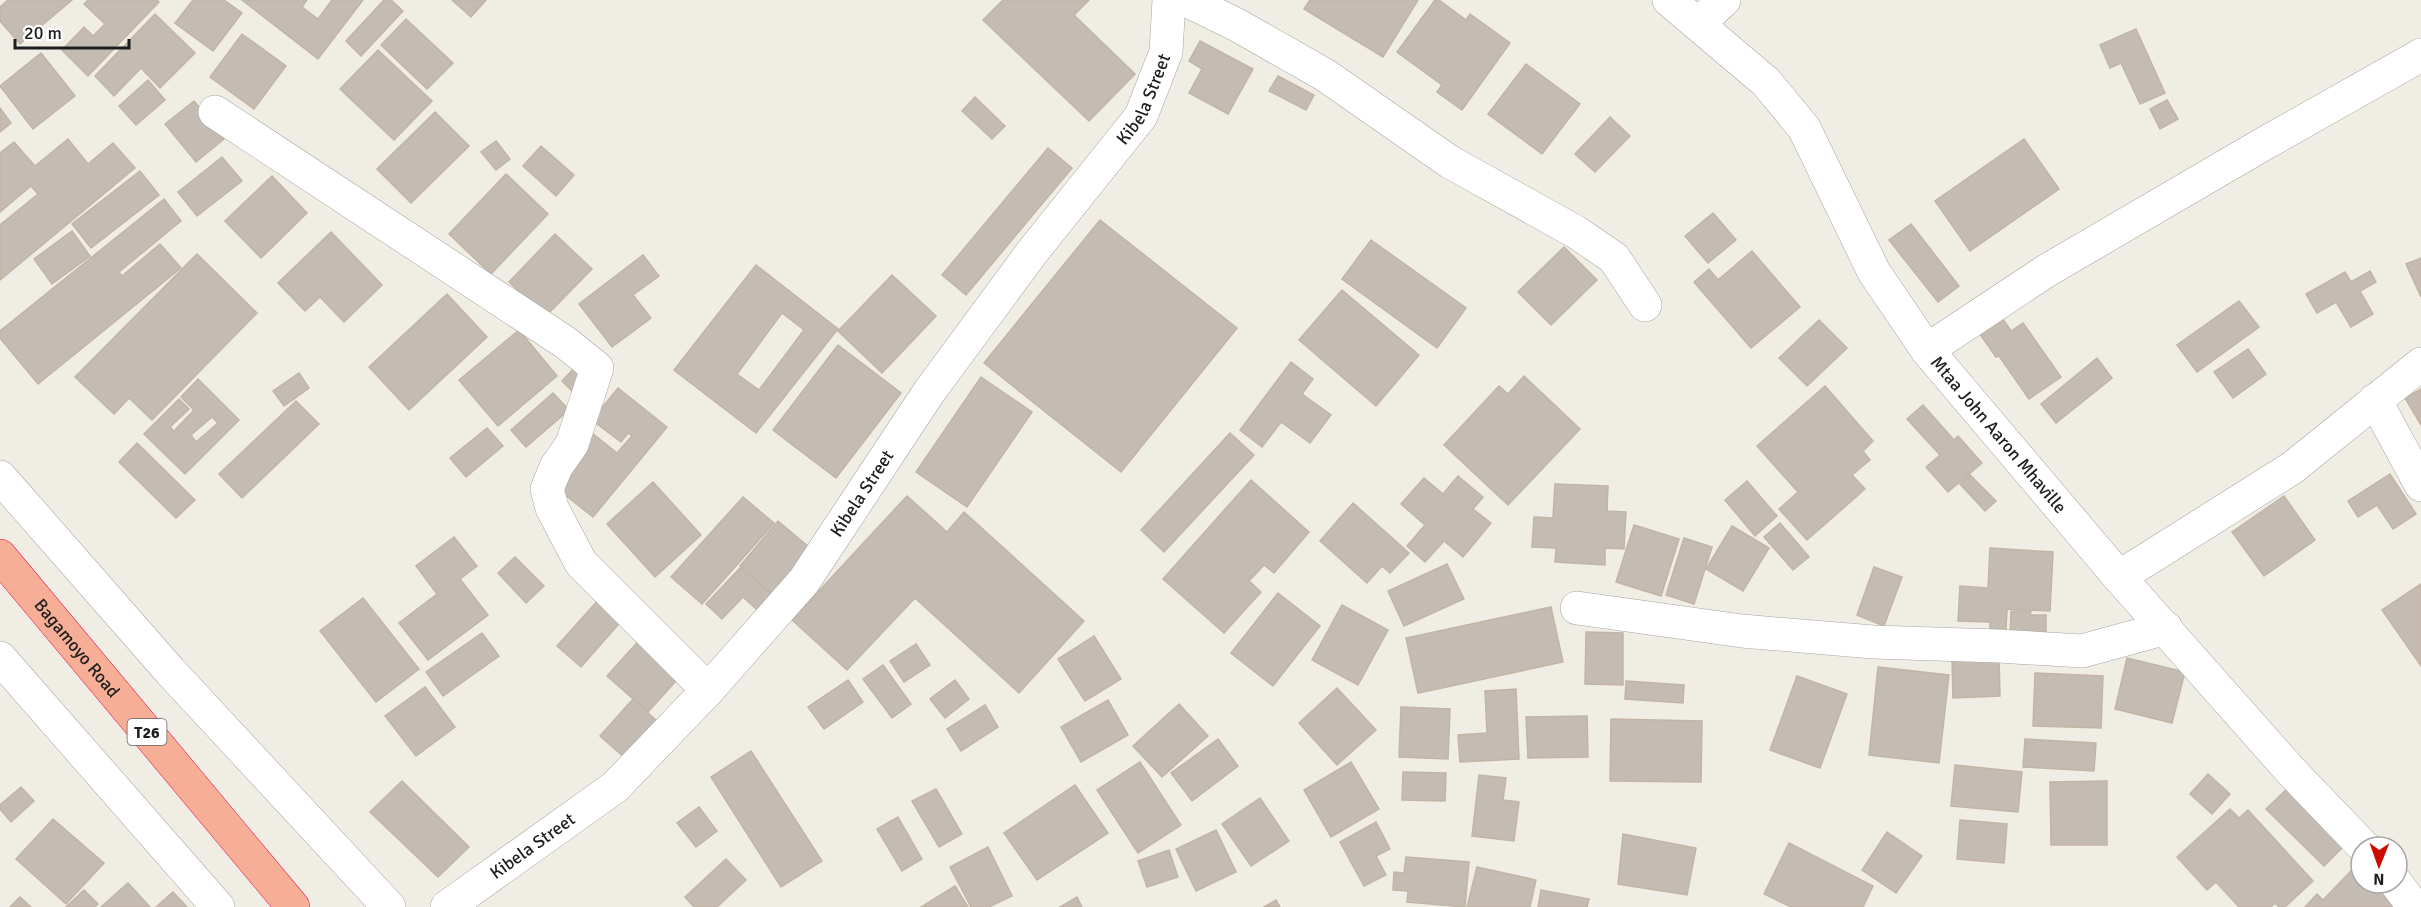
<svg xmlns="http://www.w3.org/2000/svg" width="2421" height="907" viewBox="0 0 2421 907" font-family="Signika,sans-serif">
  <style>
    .building { fill: #c4bcb3; stroke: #c3b4a5; stroke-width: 1.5; fill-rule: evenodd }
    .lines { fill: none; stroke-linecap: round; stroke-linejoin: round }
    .minor-casing { stroke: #a5a5a5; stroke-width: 34 }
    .trunk-casing { stroke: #e91653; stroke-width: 34 }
    .minor { stroke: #fff; stroke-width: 33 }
    .trunk { stroke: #f6af96; stroke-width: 33 }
    .labels { text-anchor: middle; stroke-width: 5; stroke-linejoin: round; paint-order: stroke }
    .shield { fill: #fff; stroke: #626262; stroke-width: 1.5 }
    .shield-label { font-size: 16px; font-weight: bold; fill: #1e1e1e }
    .street-label { font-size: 18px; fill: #1e1e1e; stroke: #fff }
  </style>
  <rect width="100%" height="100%" fill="#f0ede4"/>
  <g class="building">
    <polygon points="8,0 72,0 20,44 0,21 0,7"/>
    <polygon points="88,0 157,0 159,2 88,76 62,50 84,27 93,36 105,24 84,4"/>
    <polygon points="224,0 242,13 213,51 175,23 193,0"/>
    <polygon points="242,0 307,0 302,7 318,19 332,0 363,0 318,59"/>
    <polygon points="384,0 391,0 403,11 361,56 346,41"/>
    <polygon points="452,0 486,0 471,17"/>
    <polygon points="1003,0 1089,0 1074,15 1135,74 1089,121 983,20"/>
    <polygon points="1310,0 1418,0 1383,57 1304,9"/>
    <polygon points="1435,0 1439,0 1466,20 1470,14 1510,43 1462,110 1437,92 1442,85 1397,52"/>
    <polygon points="155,14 195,53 160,88 141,68 114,96 95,76"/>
    <polygon points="406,19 453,63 427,89 381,45"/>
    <polygon points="2136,29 2165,93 2140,104 2121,63 2110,68 2100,45"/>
    <polygon points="242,34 286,66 254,109 210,77"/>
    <polygon points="1200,41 1253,69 1228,114 1189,93 1202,69 1189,61"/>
    <polygon points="378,50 432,101 394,140 340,89"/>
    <polygon points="41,53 75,96 33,129 0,86"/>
    <polygon points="1526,64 1580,104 1542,154 1488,114"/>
    <polygon points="1278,76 1314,95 1306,110 1269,91"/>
    <polygon points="148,80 165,100 136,125 119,106"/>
    <polygon points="975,97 1005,126 992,139 962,111"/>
    <polygon points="2167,100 2178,119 2160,129 2150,109"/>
    <polygon points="194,101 224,139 196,162 165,124"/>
    <polygon points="0,108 11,123 0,132"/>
    <polygon points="435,112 469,146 411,203 377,169"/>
    <polygon points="1610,117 1630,136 1595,172 1575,154"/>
    <polygon points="68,139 88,164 113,143 135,168 0,280 0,225 38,194 31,186 0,212 0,153 14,142 35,166"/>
    <polygon points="2024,139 2059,189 1970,251 1935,201"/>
    <polygon points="496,141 510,159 496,170 481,152"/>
    <polygon points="541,146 574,175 556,196 523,166"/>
    <polygon points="1048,148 1072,168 966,295 942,275"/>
    <polygon points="222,157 242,181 197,216 178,192"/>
    <polygon points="140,171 159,195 91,248 72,224"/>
    <polygon points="506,174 548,214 491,274 449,234"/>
    <polygon points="272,176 307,213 261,258 225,221"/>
    <polygon points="164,199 181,221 119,272 122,276 160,244 181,268 38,384 0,338 0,331"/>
    <polygon points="1713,213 1736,240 1708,263 1685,236"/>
    <polygon points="1100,220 1237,328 1121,472 984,363"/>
    <polygon points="1911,224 1959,286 1938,302 1889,240"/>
    <polygon points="72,231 90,256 52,284 34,259"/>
    <polygon points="331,232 382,285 344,322 320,297 305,311 278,283"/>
    <polygon points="555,234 592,269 545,317 509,282"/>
    <polygon points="1371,240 1466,308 1437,348 1342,279"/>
    <polygon points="1564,247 1597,280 1551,325 1518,292"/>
    <polygon points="1752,251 1800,307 1751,348 1694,282 1709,269 1718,280"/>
    <polygon points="197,254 257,313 152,420 129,398 114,414 75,377"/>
    <polygon points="643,255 659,276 633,295 651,318 612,347 579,304"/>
    <polygon points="2421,258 2421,297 2406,264"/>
    <path d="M756,265L838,329L756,433L674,370ZM782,313L804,330L759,390L737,374Z"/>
    <polygon points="2370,271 2376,282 2360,291 2373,314 2351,327 2336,302 2317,313 2306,294 2345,272 2351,282"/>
    <polygon points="892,275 936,316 882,373 838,331"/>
    <polygon points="1342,290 1419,355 1376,406 1299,340"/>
    <polygon points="447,294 487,337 409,410 369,367"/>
    <polygon points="2239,301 2259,327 2197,372 2177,345"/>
    <polygon points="1998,312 2011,331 2023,323 2061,377 2029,399 1999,356 1996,357 1975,327"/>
    <polygon points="1819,320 1847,348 1807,386 1779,358"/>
    <polygon points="519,330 557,376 498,426 459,380"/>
    <polygon points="838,345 901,393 836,478 773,430"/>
    <polygon points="2248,349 2266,374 2233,398 2214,372"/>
    <polygon points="2097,358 2112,378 2056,423 2041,404"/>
    <polygon points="1291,362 1313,379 1302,394 1331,415 1310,443 1281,422 1262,447 1240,430"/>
    <polygon points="579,363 593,375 575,394 562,381"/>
    <polygon points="299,373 309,388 284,406 273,391"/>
    <polygon points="1524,376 1580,429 1508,505 1444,445 1499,386 1508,394"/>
    <polygon points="981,377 1032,412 967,507 916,472"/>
    <path d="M198,379L239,420L185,474L144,434L179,399L189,409L170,427L174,431L194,410L181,397ZM212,417L218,423L196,442L191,435Z"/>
    <polygon points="1825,386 1873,441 1863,451 1870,460 1852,475 1865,489 1807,540 1779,509 1798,492 1757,446"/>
    <polygon points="618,388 667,427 593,517 550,483 592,433 617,453 632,436 628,433 621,442 592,420"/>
    <polygon points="2421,389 2421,425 2405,398"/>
    <polygon points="553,393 569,410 526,447 511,430"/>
    <polygon points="296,401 319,424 242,498 219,474"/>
    <polygon points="1923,405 1954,440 1958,436 1982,463 1948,492 1926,467 1940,455 1907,419"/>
    <polygon points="487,428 503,446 466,477 450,458"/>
    <polygon points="1230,433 1254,455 1164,552 1141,530"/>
    <polygon points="137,443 195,500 176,518 119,462"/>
    <polygon points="2390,474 2416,514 2393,529 2377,505 2358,517 2348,501"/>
    <polygon points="1970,475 1996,501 1985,511 1960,484"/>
    <polygon points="1458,476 1483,497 1473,509 1491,523 1463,557 1444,541 1425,562 1407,546 1425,525 1401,504 1424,478 1443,494"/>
    <polygon points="1251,480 1309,532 1274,573 1264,565 1249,581 1261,592 1224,633 1163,579"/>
    <polygon points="1747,481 1777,516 1755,536 1725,500"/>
    <polygon points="653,482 701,535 655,577 607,524"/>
    <polygon points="1555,484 1608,486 1607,511 1626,512 1624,549 1605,548 1605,565 1555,562 1556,548 1532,547 1534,517 1553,518"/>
    <polygon points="907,496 947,532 964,512 1084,621 1019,693 915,598 847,670 792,620"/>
    <polygon points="2284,496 2315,540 2264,576 2232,532"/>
    <polygon points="743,497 774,523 702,604 671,577"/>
    <polygon points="1353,503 1409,553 1390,573 1382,566 1367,583 1320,541"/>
    <polygon points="778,521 816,553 777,598 740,566"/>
    <polygon points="1780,523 1809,557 1793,570 1764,537"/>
    <polygon points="1634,525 1679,539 1661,596 1616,582"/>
    <polygon points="1732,526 1769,548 1743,591 1706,569"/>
    <polygon points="454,537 477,566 460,579 488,615 428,660 399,623 437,594 416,566"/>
    <polygon points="1684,538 1712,547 1694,604 1666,595"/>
    <polygon points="1990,548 2053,552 2050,611 2007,609 2006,629 1990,629 1990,622 1958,621 1960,586 1988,588"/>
    <polygon points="515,557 544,586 526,603 498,573"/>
    <polygon points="1447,564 1464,599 1404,626 1388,591"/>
    <polygon points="1874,567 1902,577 1884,626 1857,615"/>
    <polygon points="740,568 781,602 766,618 743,597 722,619 706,604"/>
    <polygon points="2421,584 2421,666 2382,610"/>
    <polygon points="1278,593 1320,626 1273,686 1231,653"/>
    <polygon points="601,597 624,618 581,667 557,646"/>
    <polygon points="363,598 419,669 376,702 320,631"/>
    <polygon points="1342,605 1388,630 1358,685 1312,660"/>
    <polygon points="1551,607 1563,662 1418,693 1406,638"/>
    <polygon points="2011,611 2031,611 2030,615 2046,615 2046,639 2010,639"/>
    <polygon points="1586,632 1623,633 1623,685 1585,684"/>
    <polygon points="482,633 499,656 443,696 426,672"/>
    <polygon points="643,636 684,672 648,712 607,676"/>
    <polygon points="1094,636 1121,679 1085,701 1058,659"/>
    <polygon points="916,644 930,665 904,682 890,661"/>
    <polygon points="1999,657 2000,696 1953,698 1952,659"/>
    <polygon points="2127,658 2185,672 2172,723 2115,709"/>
    <polygon points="883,665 911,704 892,718 863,679"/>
    <polygon points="1878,667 1949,675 1939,763 1869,755"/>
    <polygon points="2035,673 2103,676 2101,728 2033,726"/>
    <polygon points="1797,676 1847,694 1820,768 1770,750"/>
    <polygon points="848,680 863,702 824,729 808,707"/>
    <polygon points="955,680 969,699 945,718 930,699"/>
    <polygon points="1626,681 1684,685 1683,703 1625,699"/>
    <polygon points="425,687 455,727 416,756 385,716"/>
    <polygon points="1337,688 1376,730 1337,765 1299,723"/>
    <polygon points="1516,689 1519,759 1460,762 1458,735 1487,733 1485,691"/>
    <polygon points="633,699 658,722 625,758 600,736"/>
    <polygon points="1108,700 1128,735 1081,762 1061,727"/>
    <polygon points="1179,704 1208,736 1162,777 1133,746"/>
    <polygon points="985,705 998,727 961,751 947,729"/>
    <polygon points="1401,707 1450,709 1448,759 1399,757"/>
    <polygon points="1587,716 1588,757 1528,758 1526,717"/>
    <polygon points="1611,719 1702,721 1701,782 1610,781"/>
    <polygon points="1218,739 1238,766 1192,801 1171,773"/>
    <polygon points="2025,739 2096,743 2094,771 2023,767"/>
    <polygon points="751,751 822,861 781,887 711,777"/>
    <polygon points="1140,762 1181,825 1138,853 1097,790"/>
    <polygon points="1351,762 1379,809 1331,837 1304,790"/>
    <polygon points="1955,765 2022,772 2018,812 1951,806"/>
    <polygon points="1403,772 1446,773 1445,801 1402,800"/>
    <polygon points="2208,774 2230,794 2212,814 2190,794"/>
    <polygon points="1479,775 1506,778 1503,800 1519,802 1514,841 1472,836"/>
    <polygon points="402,781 469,847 438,877 370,812"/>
    <polygon points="2107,781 2107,845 2051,845 2050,782"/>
    <polygon points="1075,785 1108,833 1037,880 1004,833"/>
    <polygon points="21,787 34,801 11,822 0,809 0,805"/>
    <polygon points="2289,787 2346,844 2324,866 2266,809"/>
    <polygon points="936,789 962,834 939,847 912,801"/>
    <polygon points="1260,798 1289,841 1251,866 1222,824"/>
    <polygon points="699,807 717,831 696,847 677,823"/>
    <polygon points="2230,809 2239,818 2248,810 2313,881 2285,907 2279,907 2275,903 2271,907 2239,907 2216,882 2207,890 2177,857"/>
    <polygon points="898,817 922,859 902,871 877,829"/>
    <polygon points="53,819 104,863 66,904 16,859"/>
    <polygon points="1960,820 2007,824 2004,863 1957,859"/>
    <polygon points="1376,822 1390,849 1376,856 1386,875 1364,886 1340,842"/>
    <polygon points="1216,830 1236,872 1196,891 1176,849"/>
    <polygon points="1887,832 1922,856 1896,893 1862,870"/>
    <polygon points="1623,834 1696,848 1687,895 1618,884"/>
    <polygon points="1789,843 1873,886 1863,907 1791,907 1764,894"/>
    <polygon points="988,847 1012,896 989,907 971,907 950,867"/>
    <polygon points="1169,850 1178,877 1147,887 1138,861"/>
    <polygon points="1406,857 1469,862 1465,907 1407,902 1408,891 1393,890 1394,872 1404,873"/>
    <polygon points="726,859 746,880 717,907 694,907 685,897"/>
    <polygon points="1477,867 1536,880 1530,907 1467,907"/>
    <polygon points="2351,871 2361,880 2361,883 2364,883 2377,895 2383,889 2403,907 2305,907 2317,894 2323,900"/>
    <polygon points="128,883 150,907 101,907"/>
    <polygon points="955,886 968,907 921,907"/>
    <polygon points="84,890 98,904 95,907 66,907"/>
    <polygon points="1541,890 1589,899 1587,907 1538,907"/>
    <polygon points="173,892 187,907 156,907"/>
    <polygon points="20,897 31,907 10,907"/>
    <polygon points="1077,897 1082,907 1060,907"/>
    <polygon points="1276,900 1280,907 1264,907"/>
  </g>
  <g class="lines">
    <g class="minor-casing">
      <g id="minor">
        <polyline points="1186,0 1237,25 1325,75 1450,162 1576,232 1614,258 1645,305"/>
        <path id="s1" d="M1669,0L1766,82L1804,128L1874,272L1927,350L2119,577L2290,770L2364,847"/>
        <polyline points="1698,24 1724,0"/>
        <polyline points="215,112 566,343 597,368 572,444 556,467 547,489 552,508 581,563 708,690"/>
        <polyline points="1927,350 2046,271 2260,146 2421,55"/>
        <polyline points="2375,400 2421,485"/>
        <polyline points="0,477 170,671 389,907"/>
        <polyline points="2119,577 2292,468 2421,364"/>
        <polyline points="1577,608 1742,631 1873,642 1998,646 2082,651 2166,628"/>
        <polyline points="0,658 218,907"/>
        <polyline points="2396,883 2414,907"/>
        <path id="s2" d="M447,907L615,787L708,690L804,581L929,392L1033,251L1141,116L1166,52L1169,0"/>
      </g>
    </g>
    <g class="trunk-casing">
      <g id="trunk">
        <path id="s3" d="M0,556L293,907"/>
      </g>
    </g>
    <use href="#minor" class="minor"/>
    <use href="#trunk" class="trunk"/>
  </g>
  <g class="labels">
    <rect class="shield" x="127.5" y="719" width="39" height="26" rx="4.5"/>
    <g class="shield-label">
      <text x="147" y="738">T26</text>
    </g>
    <g class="street-label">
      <text dy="6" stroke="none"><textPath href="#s2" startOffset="1077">Kibela Street</textPath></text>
      <text dy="6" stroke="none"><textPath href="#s1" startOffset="552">Mtaa John Aaron Mhaville</textPath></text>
      <text dy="6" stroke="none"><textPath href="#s2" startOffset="591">Kibela Street</textPath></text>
      <text dy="6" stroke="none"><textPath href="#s3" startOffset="120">Bagamoyo Road</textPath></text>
      <text dy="6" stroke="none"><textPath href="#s2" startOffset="105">Kibela Street</textPath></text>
    </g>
  </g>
  <g transform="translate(2379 865) rotate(181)"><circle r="28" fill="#ffffff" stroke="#a5a5a5" stroke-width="1.5"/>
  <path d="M0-4.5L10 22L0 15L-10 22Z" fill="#cd0b00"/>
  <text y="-9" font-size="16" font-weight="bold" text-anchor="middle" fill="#1e1e1e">N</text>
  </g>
  <path d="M15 39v9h114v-9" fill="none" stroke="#1e1e1e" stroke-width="3"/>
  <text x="24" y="39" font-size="18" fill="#1e1e1e" stroke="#ffffff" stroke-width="4.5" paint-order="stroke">20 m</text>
</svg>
